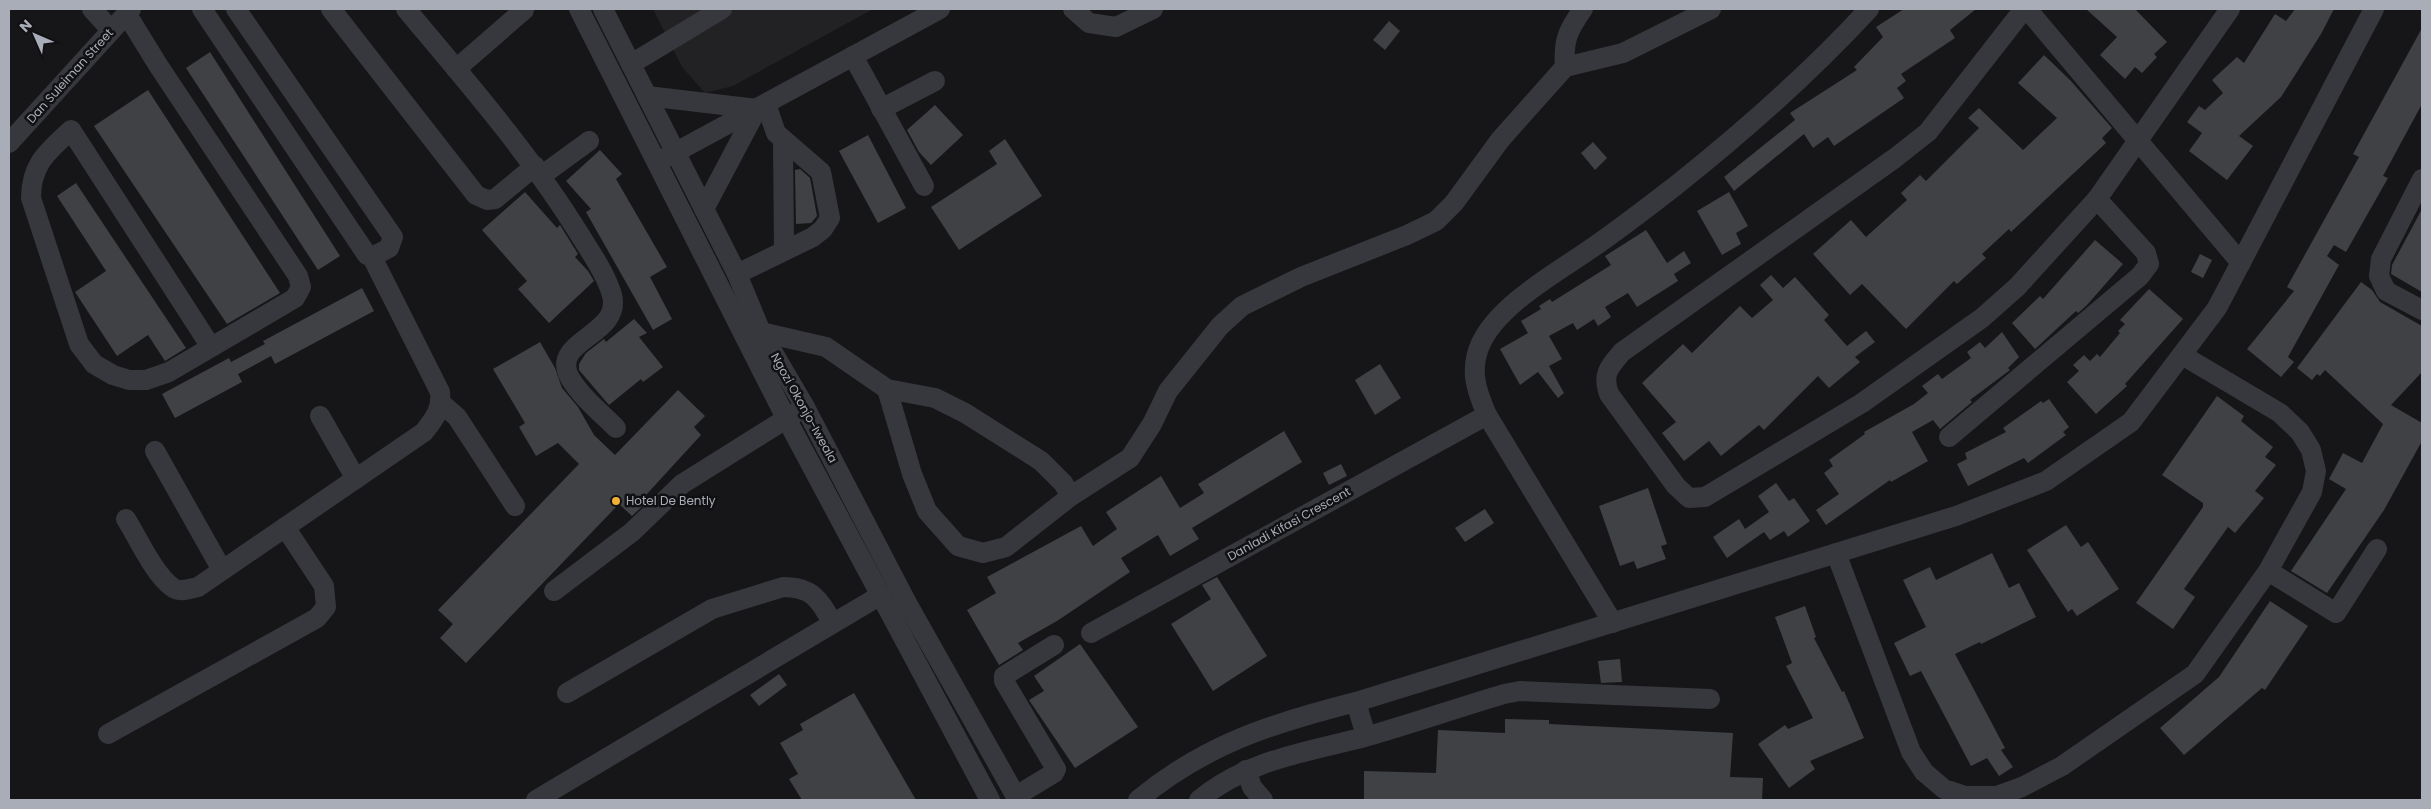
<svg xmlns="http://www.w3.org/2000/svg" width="2431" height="809" viewBox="0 0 2431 809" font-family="Poppins,sans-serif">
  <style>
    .built { fill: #222225 }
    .building { fill: #404145 }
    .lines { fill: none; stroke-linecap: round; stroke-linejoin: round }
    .minor { stroke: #37383d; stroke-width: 20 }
    .poi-dot { fill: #f2b134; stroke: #111113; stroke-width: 2 }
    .labels { text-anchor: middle; stroke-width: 5; stroke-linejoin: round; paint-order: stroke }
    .street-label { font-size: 12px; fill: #a8adb8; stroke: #111113 }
    .poi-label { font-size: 12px; fill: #a8adb8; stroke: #111113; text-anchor: start }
  </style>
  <rect width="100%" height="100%" fill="#161618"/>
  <polygon class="built" points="653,9 873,9 733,86 705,93 682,67"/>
  <g class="building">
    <polygon points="1904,9 1976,9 1950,30 1955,38 1901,74 1906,81 1897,88 1904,98 1834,146 1828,137 1813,148 1804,134 1734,191 1724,177 1795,120 1790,113 1857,70 1854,67 1883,37 1876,27"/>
    <polygon points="2086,9 2135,9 2167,42 2154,54 2157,57 2142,73 2135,67 2125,79 2100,55 2117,37"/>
    <polygon points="2295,9 2334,9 2321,34 2281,97 2239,136 2253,146 2227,180 2189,151 2202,133 2187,122 2199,106 2205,110 2223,93 2212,80 2237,57 2244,63 2275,14 2286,21"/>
    <polygon points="1389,21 1400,31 1385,50 1373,40"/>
    <polygon points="2422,28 2422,104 2383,176 2388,178 2346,252 2334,245 2327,256 2339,265 2288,357 2294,362 2281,377 2247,349 2294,291 2287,287 2359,157 2353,154"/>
    <polygon points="210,52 340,256 318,270 186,68"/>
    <polygon points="2044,55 2070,80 2112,128 2102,138 2106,143 2011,232 2009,229 1982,254 1986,258 1957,284 1954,281 1906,329 1862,284 1850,295 1813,254 1851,220 1866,237 1907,200 1901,193 1920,175 1926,181 1979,128 1968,118 1979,108 2023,150 2057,118 2018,83"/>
    <polygon points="148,90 280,293 227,324 94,126"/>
    <polygon points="935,105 963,135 931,165 919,152 907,130"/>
    <polygon points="868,135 906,208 878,223 839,151"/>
    <polygon points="1005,139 1042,196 959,250 931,207 997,164 989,151"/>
    <polygon points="1593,142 1607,158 1595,170 1581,153"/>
    <polygon points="600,150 622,174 616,179 667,267 650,277 672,319 653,330 586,212 591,209 566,181"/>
    <polygon points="800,169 810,178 817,216 811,223 796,224 795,170"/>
    <polygon points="76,183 186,348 165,361 148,335 117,356 75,292 106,271 57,196"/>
    <polygon points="525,192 557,228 560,225 578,254 575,257 588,271 594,281 549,323 518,289 527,281 482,230"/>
    <polygon points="1729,192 1748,226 1736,233 1741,244 1722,255 1697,211"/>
    <polygon points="2422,209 2422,292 2391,274 2392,265"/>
    <polygon points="1646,230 1667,263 1684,251 1691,263 1674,274 1678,281 1637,307 1628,293 1605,307 1611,317 1598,326 1594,319 1577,330 1573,323 1549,336 1562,359 1549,366 1564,393 1558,398 1538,372 1520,385 1500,349 1528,333 1521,321 1541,309 1539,306 1550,299 1552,302 1611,265 1605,256"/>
    <polygon points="2095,240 2123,264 2087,305 2078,313 2076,311 2035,349 2012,323 2040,296 2043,299"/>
    <polygon points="2200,254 2212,260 2203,278 2191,272"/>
    <polygon points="1771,275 1783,288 1795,277 1829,315 1824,320 1847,346 1866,331 1875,342 1855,357 1860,362 1829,388 1818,376 1764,430 1759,425 1721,456 1709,441 1684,461 1662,433 1676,422 1642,383 1683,344 1692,353 1740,306 1752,318 1773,300 1760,285"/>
    <polygon points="2361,282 2372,290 2380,302 2422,326 2422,372 2391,405 2422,423 2422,441 2384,510 2327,593 2291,571 2346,489 2329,479 2343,453 2362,463 2383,424 2325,370 2320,376 2317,374 2312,380 2297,368"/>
    <polygon points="362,288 374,311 275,364 271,356 238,374 242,382 175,418 162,394 229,358 231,362 265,344 263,341"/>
    <polygon points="2149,289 2183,319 2125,384 2127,386 2096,414 2067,382 2079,371 2073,365 2084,355 2090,361 2097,354 2100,357 2120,333 2118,331 2125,324 2120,320"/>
    <polygon points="634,319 647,333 639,337 663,367 643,382 641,379 609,405 579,370 579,364 586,353 604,339 606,342"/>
    <polygon points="2002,332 2019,357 2008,368 2010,370 1970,400 1972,402 1940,429 1933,420 1912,432 1928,461 1891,482 1890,480 1826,525 1816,510 1839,494 1824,473 1833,466 1829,460 1865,434 1864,432 1914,404 1928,393 1922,386 1938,374 1942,379 1971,358 1967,352 1980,342 1985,348"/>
    <polygon points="540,342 555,368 562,388 578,407 594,435 615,455 678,390 705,416 694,427 701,435 646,495 650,499 632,516 619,504 466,663 440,638 453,624 438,610 579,464 558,443 536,456 519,427 525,423 493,369"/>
    <polygon points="1380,364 1401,398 1375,415 1355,380"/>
    <polygon points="2217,396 2244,416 2241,421 2273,447 2265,457 2276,465 2255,491 2264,498 2235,533 2228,527 2184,589 2195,597 2173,629 2136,603 2203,507 2203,503 2162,475"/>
    <polygon points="2049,399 2069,427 2063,432 2066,435 2028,463 2024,458 1968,486 1957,464 1967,459 1965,453 2006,432 2003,428 2041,401 2043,403"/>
    <polygon points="1284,431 1302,462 1192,528 1199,539 1170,556 1158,535 1121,558 1130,572 1057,621 1018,643 1023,650 999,665 967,610 996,593 987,577 1081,526 1093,546 1117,529 1106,512 1161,476 1180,508 1204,493 1198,484"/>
    <polygon points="1341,464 1347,476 1329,485 1323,473"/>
    <polygon points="1776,483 1789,501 1794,498 1810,521 1788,537 1784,531 1770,540 1764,532 1727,558 1713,537 1739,519 1745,529 1769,512 1758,496"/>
    <polygon points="1648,488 1667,544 1661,546 1666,559 1637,569 1634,561 1620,566 1599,506"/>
    <polygon points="1485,509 1494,523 1465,542 1455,528"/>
    <polygon points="2066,525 2081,547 2088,542 2119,589 2077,616 2072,609 2068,612 2027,550"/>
    <polygon points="1992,553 2009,588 2019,583 2036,617 1981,644 1980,642 1955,654 2005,748 2001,750 2013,767 1999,776 1987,758 1971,766 1921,671 1910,676 1894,643 1926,627 1903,580 1930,567 1936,580"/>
    <polygon points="1217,577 1267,656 1213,691 1171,624 1211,599 1202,585"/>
    <polygon points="2270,601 2308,626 2265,690 2262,688 2184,755 2160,728 2219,677"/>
    <polygon points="1805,606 1816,637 1814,638 1842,692 1844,691 1864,738 1810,761 1815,769 1789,788 1758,744 1785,725 1788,729 1813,718 1786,666 1792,663 1775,617"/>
    <polygon points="1080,644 1138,727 1075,768 1029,700 1044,691 1034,676"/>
    <polygon points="1620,659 1622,682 1601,683 1598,661"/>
    <polygon points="779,674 787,685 759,706 750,695"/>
    <polygon points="854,693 916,800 802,800 789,779 798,774 780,743 803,730 800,724"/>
    <polygon points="1505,719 1549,720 1549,724 1733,733 1730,777 1763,778 1762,800 1364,799 1364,771 1436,773 1438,730 1505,733"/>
  </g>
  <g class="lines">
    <g class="minor">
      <polyline points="92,9 111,30"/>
      <polyline points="236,9 393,237 389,248 372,257"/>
      <polyline points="331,9 476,195 487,200 495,199 535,166"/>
      <path d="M406,9C467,82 530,154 580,235C591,253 606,274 612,295C622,335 554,339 568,374C576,392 601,413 616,428"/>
      <polyline points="579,9 786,418 990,800"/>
      <polyline points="603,9 737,274 761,332 805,407 908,605 1018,800"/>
      <polyline points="1073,9 1089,23 1116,27 1153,9"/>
      <path d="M2024,9L1928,132L1895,158L1622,352C1609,367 1602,374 1609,394L1676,486L1689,498L1705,497L1862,403L1982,318L2017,287L2097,199L2230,9"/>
      <polyline points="2027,9 2241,263"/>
      <path d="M126,13L158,65L298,276L301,287L295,298L169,372L146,380H129L113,375L94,364L79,344L31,198C31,164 48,151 71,130L211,347"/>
      <polyline points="853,56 924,186"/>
      <polyline points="631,64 722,9"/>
      <polyline points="1565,67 1623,53 1711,9"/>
      <polyline points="456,69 524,10"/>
      <polyline points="647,96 757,109 704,209"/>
      <polyline points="881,109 935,81"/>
      <polyline points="783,141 784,249"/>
      <polyline points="9,143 131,9"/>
      <polyline points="665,158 940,9"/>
      <polyline points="541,176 589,141"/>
      <polyline points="2422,179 2381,259 2379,276 2386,291 2422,310"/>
      <polyline points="737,274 813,237 823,229 830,218 821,172 776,133 766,104"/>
      <path d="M761,332L826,347L887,389L935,398L965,413L1041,461L1063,483L1071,496L1130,458L1152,424L1168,391L1220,326L1242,306L1301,277L1407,235L1436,221L1454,203L1500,140L1565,67C1563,40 1568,30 1583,9"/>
      <polyline points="887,389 912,474 927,511 958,546 983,553 1006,547 1071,496"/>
      <polyline points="441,403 457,417 515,506"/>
      <polyline points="320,416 356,479"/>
      <polyline points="1949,437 2140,276 2149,264 2146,253 2097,199"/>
      <polyline points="155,451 222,570"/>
      <path d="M126,519C138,538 154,574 172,587C179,593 189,589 198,587L424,432C434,419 442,410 440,392L372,257L367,255L202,9"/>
      <polyline points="1836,553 1911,752 1924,772 1944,789 1965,796 1997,796 2022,787 2062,766 2195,674 2268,571 2312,492 2316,471 2311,450 2300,432 2280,413 2182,355"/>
      <polyline points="2268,571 2336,613 2377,549"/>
      <polyline points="554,591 632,532 682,484 797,412"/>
      <path d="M1613,623L1487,415C1476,390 1469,369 1481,343C1499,305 1553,275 1586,252C1616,232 1645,209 1674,187C1742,133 1810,73 1869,9"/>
      <polyline points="1091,633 1487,415"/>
      <path d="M567,693L712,609L783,587C812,587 819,599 832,622"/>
      <polyline points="1356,702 1366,736"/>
      <polyline points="108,734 317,618 326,607 324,586 285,527"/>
      <polyline points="1246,770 1252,787 1263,800"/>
      <polyline points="1016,796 1054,773 1056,769 1004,681 1004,676 1054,645"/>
      <polyline points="536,800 881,595"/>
      <path d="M1138,800C1205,744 1273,723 1356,702L1956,516L2046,481L2131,422L2217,308L2374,9"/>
      <path d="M1199,800C1247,760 1306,752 1365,737C1411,724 1457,708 1504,694L1520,691L1710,699"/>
    </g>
  </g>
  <circle class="poi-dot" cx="616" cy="501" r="5"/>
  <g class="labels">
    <g class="street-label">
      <text transform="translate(70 76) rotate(-48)" y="4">Dan Suleiman Street</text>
      <text transform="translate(804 408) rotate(61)" y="4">Ngozi Okonjo-Iweala</text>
      <text transform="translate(1289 524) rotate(-29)" y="4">Danladi Kifasi Crescent</text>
    </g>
    <g class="poi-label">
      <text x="626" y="505">Hotel De Bently</text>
    </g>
  </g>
  <rect width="2431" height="809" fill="none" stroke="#a8adb8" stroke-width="20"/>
  <g transform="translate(35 35) rotate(315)" stroke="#111113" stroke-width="4" paint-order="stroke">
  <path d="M0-4L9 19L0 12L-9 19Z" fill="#a8adb8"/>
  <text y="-8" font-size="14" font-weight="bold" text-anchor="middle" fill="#a8adb8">N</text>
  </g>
</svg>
